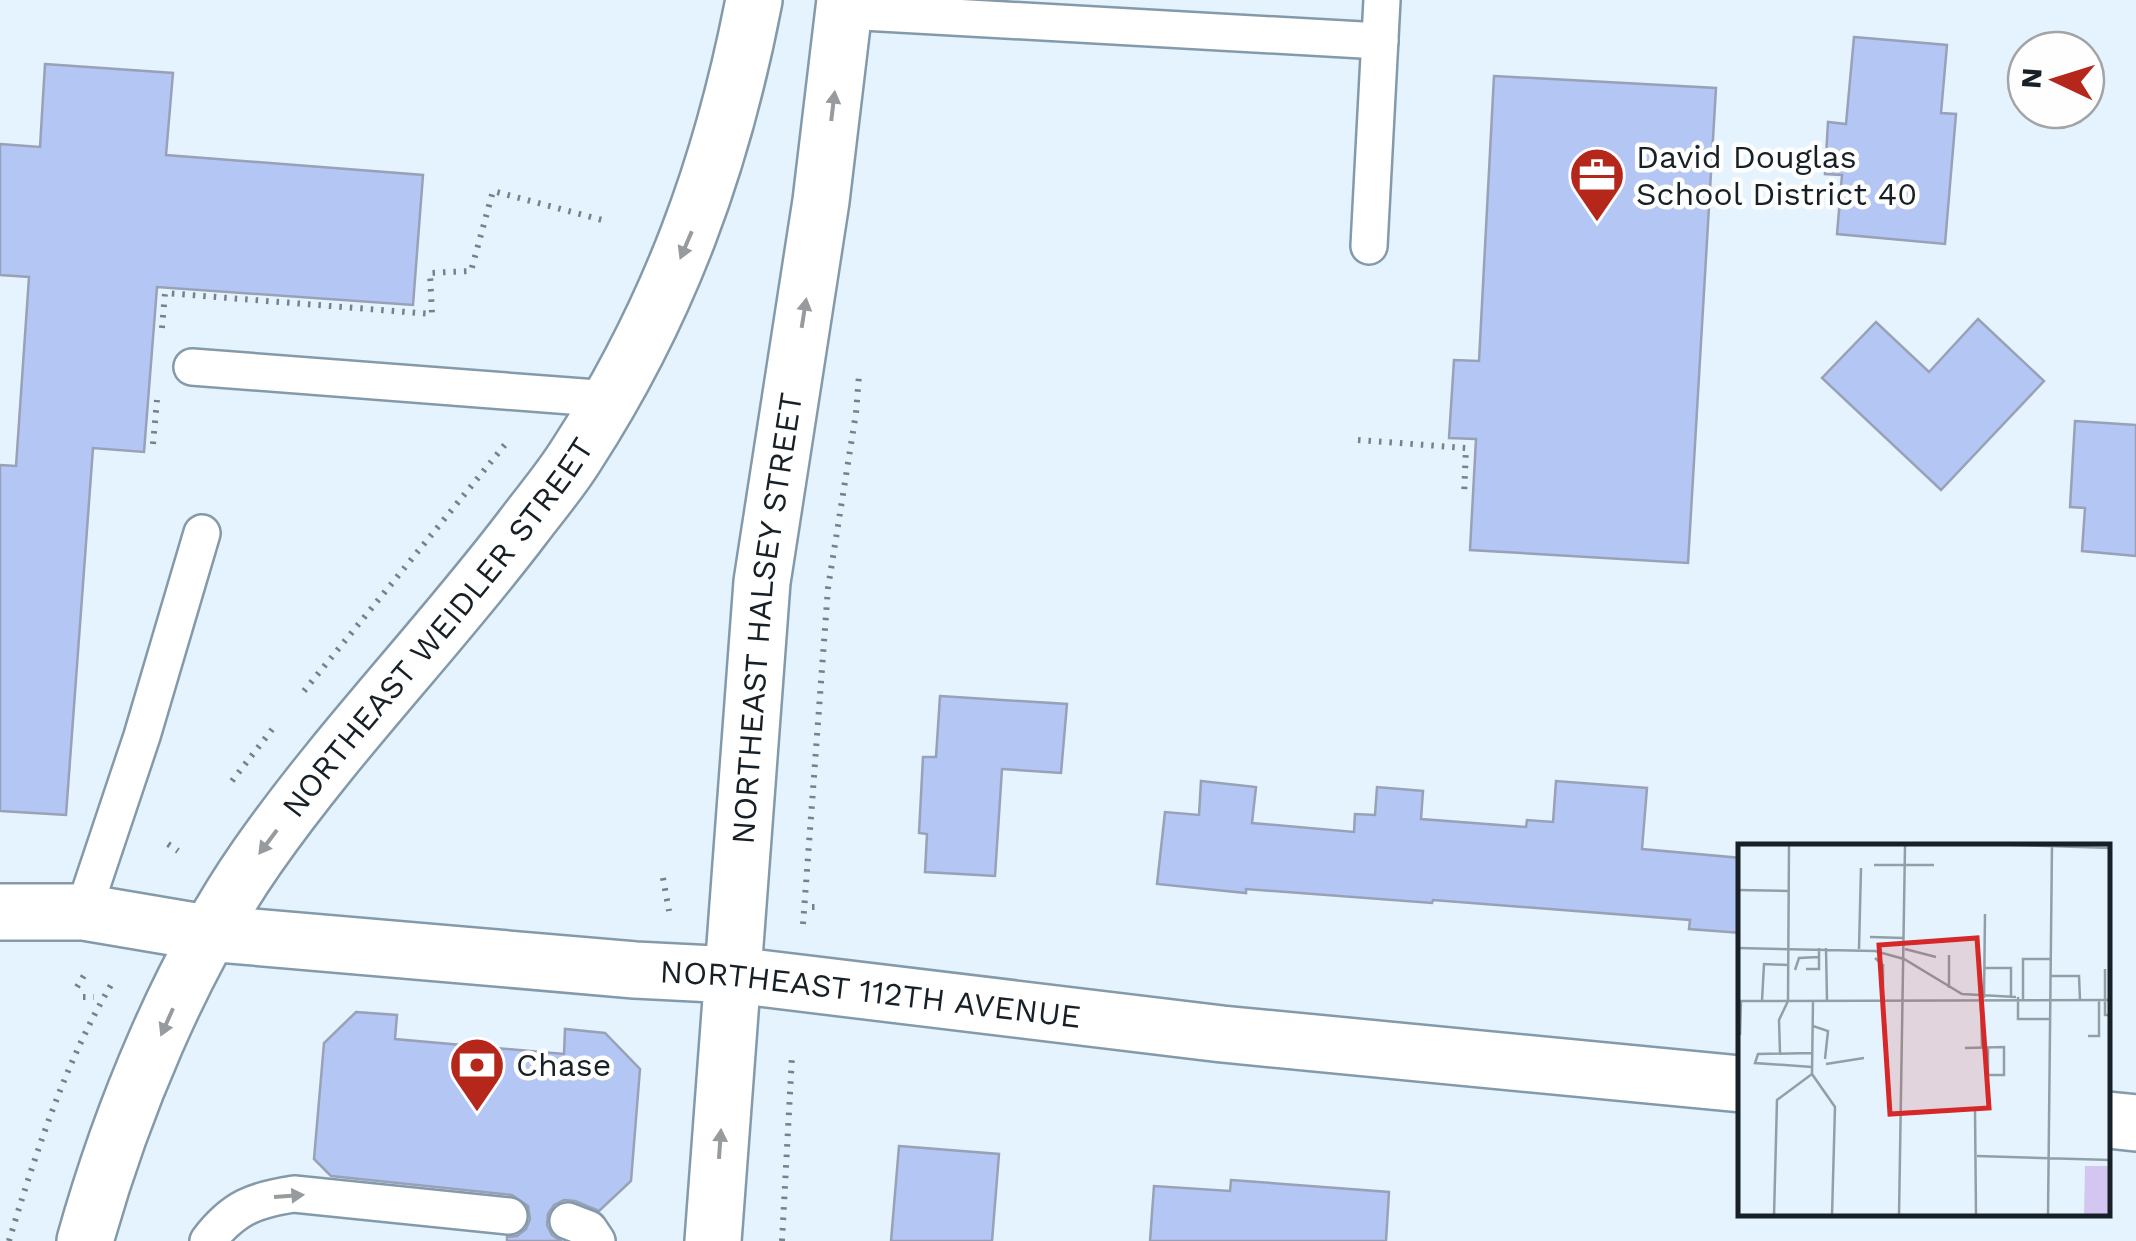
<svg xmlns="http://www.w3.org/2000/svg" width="2136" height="1241" viewBox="0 0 2136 1241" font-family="'Work Sans',sans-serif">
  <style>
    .building { fill: #b4c6f3; stroke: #98a1b7; stroke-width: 2.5 }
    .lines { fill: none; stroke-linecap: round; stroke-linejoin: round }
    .service-casing { stroke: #849aaa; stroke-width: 40 }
    .minor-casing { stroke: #849aaa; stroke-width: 60 }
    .primary-casing { stroke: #849aaa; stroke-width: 60 }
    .path { stroke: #768189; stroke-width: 6; stroke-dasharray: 2.5 8; stroke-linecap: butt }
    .service { stroke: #fff; stroke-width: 35 }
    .minor { stroke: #fff; stroke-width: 55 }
    .primary { stroke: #fff; stroke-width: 55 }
    .oneway { fill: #979b9d }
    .labels { text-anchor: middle; stroke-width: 9; stroke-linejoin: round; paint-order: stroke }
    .poi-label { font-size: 32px; fill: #172026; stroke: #fefefe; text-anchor: start }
    .street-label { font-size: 32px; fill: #172026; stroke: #fefefe }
    .inset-road { fill: none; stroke: #929fa7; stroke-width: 2.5 }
    .view { fill: #d62828; fill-opacity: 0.15; stroke: #d62828; stroke-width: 5 }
    .inset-edge { fill: none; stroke: #172026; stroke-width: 5 }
  </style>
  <rect width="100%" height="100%" fill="#e4f3fd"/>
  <g class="building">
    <polygon points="1854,37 1947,45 1941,113 1956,114 1945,244 1837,234 1842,175 1825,174 1828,122 1846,124"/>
    <polygon points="45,64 173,73 166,155 423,175 413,305 157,287 144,452 93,448 66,815 0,811 0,465 16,466 29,277 0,275 0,144 40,147"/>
    <polygon points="1494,76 1716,88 1688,563 1470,550 1476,439 1449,438 1454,360 1479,361"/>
    <polygon points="1978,319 2044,381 1941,490 1822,378 1876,322 1929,372"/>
    <polygon points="2075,421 2136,425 2136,556 2082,551 2085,508 2070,507"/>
    <polygon points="940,696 1067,704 1061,773 1002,769 995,876 925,872 927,834 919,833 923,757 936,757"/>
    <polygon points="1201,781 1256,787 1252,823 1354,832 1355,814 1375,815 1377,787 1423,791 1421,819 1526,827 1527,820 1553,822 1556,781 1647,788 1642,849 1741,858 1741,933 1689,929 1690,920 1433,900 1432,903 1246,889 1246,893 1157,884 1165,812 1199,815"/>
    <polygon points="356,1012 397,1015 395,1039 564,1054 565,1029 605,1033 640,1069 631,1181 599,1211 575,1201 564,1200 554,1205 548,1214 547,1225 552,1235 561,1241 507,1241 507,1237 517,1236 526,1229 530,1219 528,1206 512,1195 331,1176 314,1159 324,1043"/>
    <polygon points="899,1146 999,1154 992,1241 891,1241"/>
    <polygon points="1231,1180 1389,1192 1386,1241 1150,1241 1154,1186 1230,1191"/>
  </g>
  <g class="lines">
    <g class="service-casing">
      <g id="service">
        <polyline points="845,11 1380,41"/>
        <polyline points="1369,246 1382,0"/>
        <polyline points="192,367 610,399"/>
        <polyline points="83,912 142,736 202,533"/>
        <polyline points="568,1221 589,1229 597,1241"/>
        <path d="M208,1241C233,1208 254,1200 294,1194L509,1216"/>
      </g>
    </g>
    <g class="minor-casing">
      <g id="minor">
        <path id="s1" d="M0,912H83L207,933L635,970L734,975L1222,1034L1741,1084"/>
        <polyline points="2108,1120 2136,1123"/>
      </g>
    </g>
    <g class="primary-casing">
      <g id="primary">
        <path id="s2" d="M85,1241C121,1112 181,966 257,857C338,741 438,639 523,527C541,503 561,480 577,454C669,312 722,166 754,0"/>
        <path id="s3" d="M713,1241L762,582L821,201L845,0"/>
      </g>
    </g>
    <g class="path">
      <polyline points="162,328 165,293 432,314 430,273 471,271 493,191 606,221"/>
      <polyline points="1358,440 1466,448 1464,496"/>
      <polyline points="153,444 157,400"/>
      <polyline points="304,691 508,441"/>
      <polyline points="232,781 274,727"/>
      <polyline points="168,844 178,851"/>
      <polyline points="663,878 669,911"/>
      <polyline points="812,907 820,907"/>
      <polyline points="803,924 828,588 856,413 859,375"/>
      <polyline points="77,987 86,972"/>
      <polyline points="83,997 94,997"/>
      <path d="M9,1241C35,1155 67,1057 114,980"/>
      <polyline points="782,1241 792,1056"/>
    </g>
    <use href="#service" class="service"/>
    <use href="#minor" class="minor"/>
    <use href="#primary" class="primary"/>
  </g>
  <defs><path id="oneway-solid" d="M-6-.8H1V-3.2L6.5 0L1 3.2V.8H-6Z" transform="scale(2.5)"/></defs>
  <g class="oneway">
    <use href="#oneway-solid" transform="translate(833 106) rotate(-83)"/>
    <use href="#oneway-solid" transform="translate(686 245) rotate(113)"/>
    <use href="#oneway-solid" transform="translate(804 313) rotate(-81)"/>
    <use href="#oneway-solid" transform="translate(268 842) rotate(127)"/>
    <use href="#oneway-solid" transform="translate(167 1022) rotate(114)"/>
    <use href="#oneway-solid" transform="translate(720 1144) rotate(-86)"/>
    <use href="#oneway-solid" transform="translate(289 1196) rotate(-4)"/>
  </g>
  <defs>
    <g id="office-pin" transform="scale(2.875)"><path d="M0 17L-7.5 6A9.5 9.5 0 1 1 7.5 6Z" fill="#b5271b" stroke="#fefefe"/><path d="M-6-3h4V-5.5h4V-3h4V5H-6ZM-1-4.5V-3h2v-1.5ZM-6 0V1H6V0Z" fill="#fff"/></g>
    <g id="bank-pin" transform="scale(2.875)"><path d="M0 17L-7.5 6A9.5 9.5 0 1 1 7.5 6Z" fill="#b5271b" stroke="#fefefe"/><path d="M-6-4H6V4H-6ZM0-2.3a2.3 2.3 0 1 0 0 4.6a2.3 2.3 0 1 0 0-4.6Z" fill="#fff"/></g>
  </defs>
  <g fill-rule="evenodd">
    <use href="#office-pin" x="1597" y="175"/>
    <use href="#bank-pin" x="477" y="1065"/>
  </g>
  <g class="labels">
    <g class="poi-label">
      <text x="1636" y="168">David Douglas<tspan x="1636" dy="37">School District 40</tspan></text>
      <text x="516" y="1076">Chase</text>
    </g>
    <g class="street-label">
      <text dy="11" stroke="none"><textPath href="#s3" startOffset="625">NORTHEAST HALSEY STREET</textPath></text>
      <text dy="11" stroke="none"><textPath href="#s2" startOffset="715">NORTHEAST WEIDLER STREET</textPath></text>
      <text dy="11" stroke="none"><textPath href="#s1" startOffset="875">NORTHEAST 112TH AVENUE</textPath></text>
    </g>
  </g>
  <g transform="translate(1738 844)">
    <rect width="372" height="372" fill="#e4f3fd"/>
    <path d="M347,322H372V372H346Z" fill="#d3c7f1"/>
    <path class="inset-road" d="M247,0L373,4M136,21H196M0,46L51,47M132,93L166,94M0,104L137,107L166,115L224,150L278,153M88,104L89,157M121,105L123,24M167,105L198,113M137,114L145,121V141M247,124H273V153M68,125H81V104M367,125V171H373M57,126L61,114L81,113M313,132H341L342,156M211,144V111M280,153V175H313M246,154L247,70M0,157L373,156M24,157L26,120L50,121M75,157L74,230L97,263L94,372M285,157V115H313M243,161L244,204M75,182L90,187L87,215M2,191L3,157M350,192H361V156M227,204L266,203V231H250V204M42,209L41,176L50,157L51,0M88,220L126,214M74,223L17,219L20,210L74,209M237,265L238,372M239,312L373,316M36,372L39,256L74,230M161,372L167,2M310,372L314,0"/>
    <path class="view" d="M239,94L251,264L152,270L141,101Z"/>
    <rect width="372" height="372" class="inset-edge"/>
  </g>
  <g transform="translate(2056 80) rotate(274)"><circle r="48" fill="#fefefe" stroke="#a2a5a8" stroke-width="2.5"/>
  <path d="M0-8L18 38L0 25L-18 38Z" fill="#b5271b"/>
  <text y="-15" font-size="28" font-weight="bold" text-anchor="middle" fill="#172026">N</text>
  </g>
</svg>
